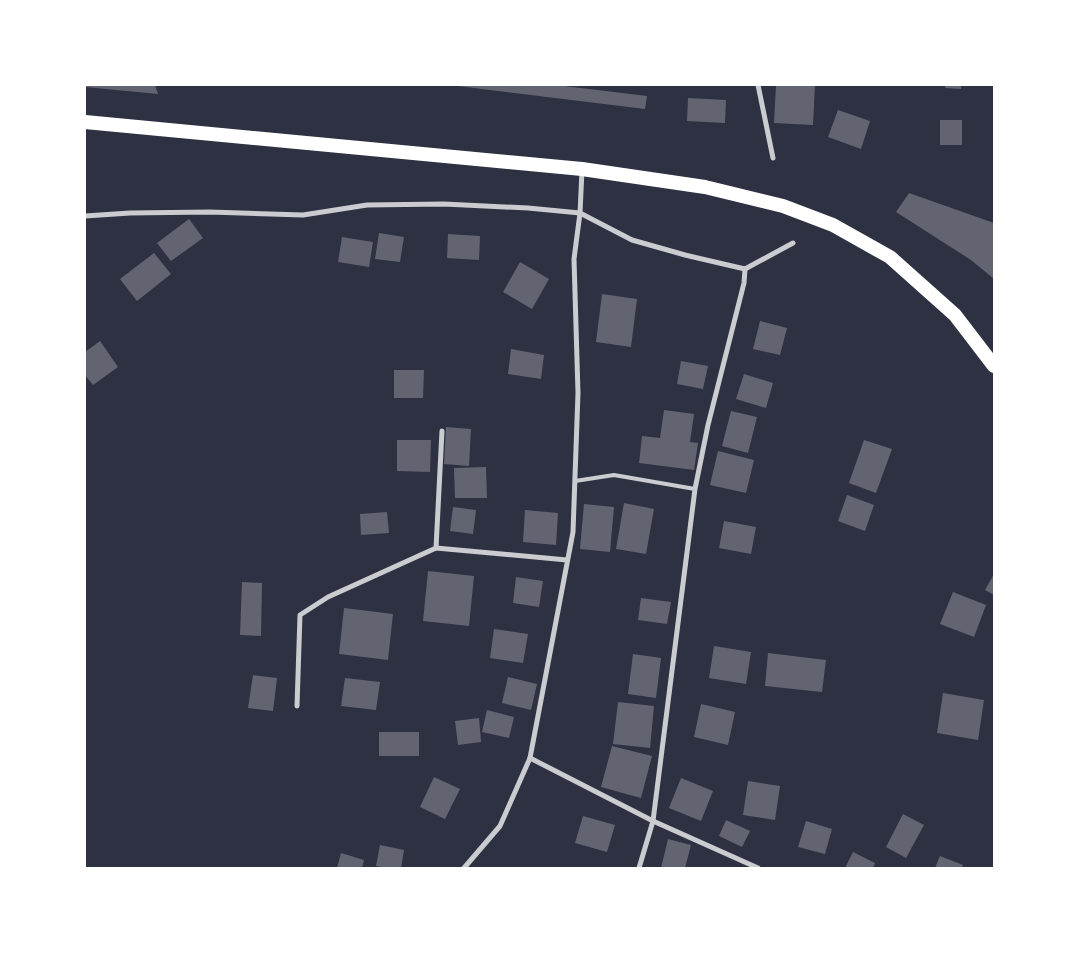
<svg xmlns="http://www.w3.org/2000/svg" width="1079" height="953" viewBox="0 0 1079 953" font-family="'DM Sans',sans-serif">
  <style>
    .building { fill: #626471 }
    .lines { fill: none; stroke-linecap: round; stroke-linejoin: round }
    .service { stroke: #caccd0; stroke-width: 4 }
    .minor { stroke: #caccd0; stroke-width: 5 }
    .trunk { stroke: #fff; stroke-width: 14 }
  </style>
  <rect width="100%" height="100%" fill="#2d3142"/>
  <g class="building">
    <polygon points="85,85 155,85 158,94 85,87"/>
    <polygon points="450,85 556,85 647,96 645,109"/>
    <polygon points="776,85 815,85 813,125 774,123"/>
    <polygon points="946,85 961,85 961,89 945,88"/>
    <polygon points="688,98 726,100 725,123 687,121"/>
    <polygon points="838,110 870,121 861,149 828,137"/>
    <rect x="940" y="120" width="22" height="25"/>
    <polygon points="909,193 994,223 994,279 971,260 896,212"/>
    <polygon points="189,219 203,238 171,261 157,243"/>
    <polygon points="379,233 404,237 400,262 375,259"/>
    <polygon points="448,234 480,236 479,260 447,258"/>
    <polygon points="342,237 373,242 369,267 338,262"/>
    <polygon points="154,253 171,274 137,301 120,279"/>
    <polygon points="520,262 549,279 532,309 503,292"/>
    <polygon points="602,294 637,299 631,347 596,342"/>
    <polygon points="760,321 787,328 780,355 753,349"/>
    <polygon points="100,341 118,367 93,385 85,375 85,352"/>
    <polygon points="511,349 544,355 541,379 508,374"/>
    <polygon points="681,361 708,366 703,389 677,384"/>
    <polygon points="394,370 424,370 423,398 394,398"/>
    <polygon points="744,374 773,383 766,408 736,399"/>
    <polygon points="664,410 694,414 690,442 698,443 694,470 639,463 642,436 660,438"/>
    <polygon points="731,411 757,417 748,453 722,446"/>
    <polygon points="446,427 471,429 469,466 444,464"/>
    <polygon points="397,440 431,440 430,472 397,471"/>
    <polygon points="864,440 892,449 876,493 849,483"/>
    <polygon points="718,451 754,460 746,493 710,485"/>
    <polygon points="486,467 487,498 455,498 454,468"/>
    <polygon points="847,495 874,505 865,531 838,521"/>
    <polygon points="624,503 654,509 646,554 616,549"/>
    <polygon points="584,504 614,507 610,552 580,549"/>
    <polygon points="453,507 476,510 473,534 450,531"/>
    <polygon points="525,510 558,513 556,545 523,542"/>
    <polygon points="387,512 389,533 361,535 360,514"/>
    <polygon points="724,521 756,527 751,554 719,548"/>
    <polygon points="428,571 474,576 469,626 423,621"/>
    <polygon points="994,574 994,595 985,590"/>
    <polygon points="516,577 543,581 539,607 513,603"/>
    <polygon points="242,582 262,583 261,636 240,635"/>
    <polygon points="953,592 986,605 974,637 940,624"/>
    <polygon points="641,598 671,602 667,624 638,620"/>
    <polygon points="344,608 393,614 388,660 339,654"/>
    <polygon points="494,629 528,634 523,663 490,658"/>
    <polygon points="714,646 751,652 746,684 709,678"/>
    <polygon points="768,653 826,660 822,692 765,686"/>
    <polygon points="633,654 661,658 656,698 628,694"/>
    <polygon points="253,675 277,678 273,711 248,708"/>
    <polygon points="508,677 537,684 531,710 502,703"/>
    <polygon points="345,678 380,682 376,710 341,706"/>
    <polygon points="943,693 984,700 978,740 937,733"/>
    <polygon points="618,702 654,706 650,748 613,744"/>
    <polygon points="701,704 735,712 728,745 694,737"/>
    <polygon points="487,710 514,717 509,738 482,732"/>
    <polygon points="479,718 481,742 458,745 455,721"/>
    <rect x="379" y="732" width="40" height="24"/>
    <polygon points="612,746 652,756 641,798 601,787"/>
    <polygon points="434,777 460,789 445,819 420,807"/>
    <polygon points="681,778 713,791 701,821 669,808"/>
    <polygon points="748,781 780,786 775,820 743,815"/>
    <polygon points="903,814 924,825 906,858 886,847"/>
    <polygon points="583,816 615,825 607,852 575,843"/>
    <polygon points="726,820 750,831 742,847 719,836"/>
    <polygon points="806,821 832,829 825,854 798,847"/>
    <polygon points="668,839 691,845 685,868 661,868"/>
    <polygon points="380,845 404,850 401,868 386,868 376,866"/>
    <polygon points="853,852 875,863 873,868 845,868"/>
    <polygon points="341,853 364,860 362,868 337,868"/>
    <polygon points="940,856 963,865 962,868 935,868"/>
  </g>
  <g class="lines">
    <polyline class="service" points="575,481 614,475 695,489"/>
    <g class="minor">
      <polyline points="758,85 773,158"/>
      <polyline points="85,216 130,213 210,212 303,215 367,205 444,204 528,208 580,213 632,240 685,255 745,269"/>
      <polyline points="745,269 793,243"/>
      <polyline points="436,548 567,560"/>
      <polyline points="297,706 300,615 328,597 436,548 442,431"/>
      <polyline points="530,758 653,821 758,868"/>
      <polyline points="464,868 500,826 530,758 573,532 578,393 574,259 580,213 582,170"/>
      <polyline points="639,868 653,821 695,489 708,425 744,283 745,269"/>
    </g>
    <polyline class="trunk" points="85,122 582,169 705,187 783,206 833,225 890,257 955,315 994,366"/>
  </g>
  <rect width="1079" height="953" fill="none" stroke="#ffffff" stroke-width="172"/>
</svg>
